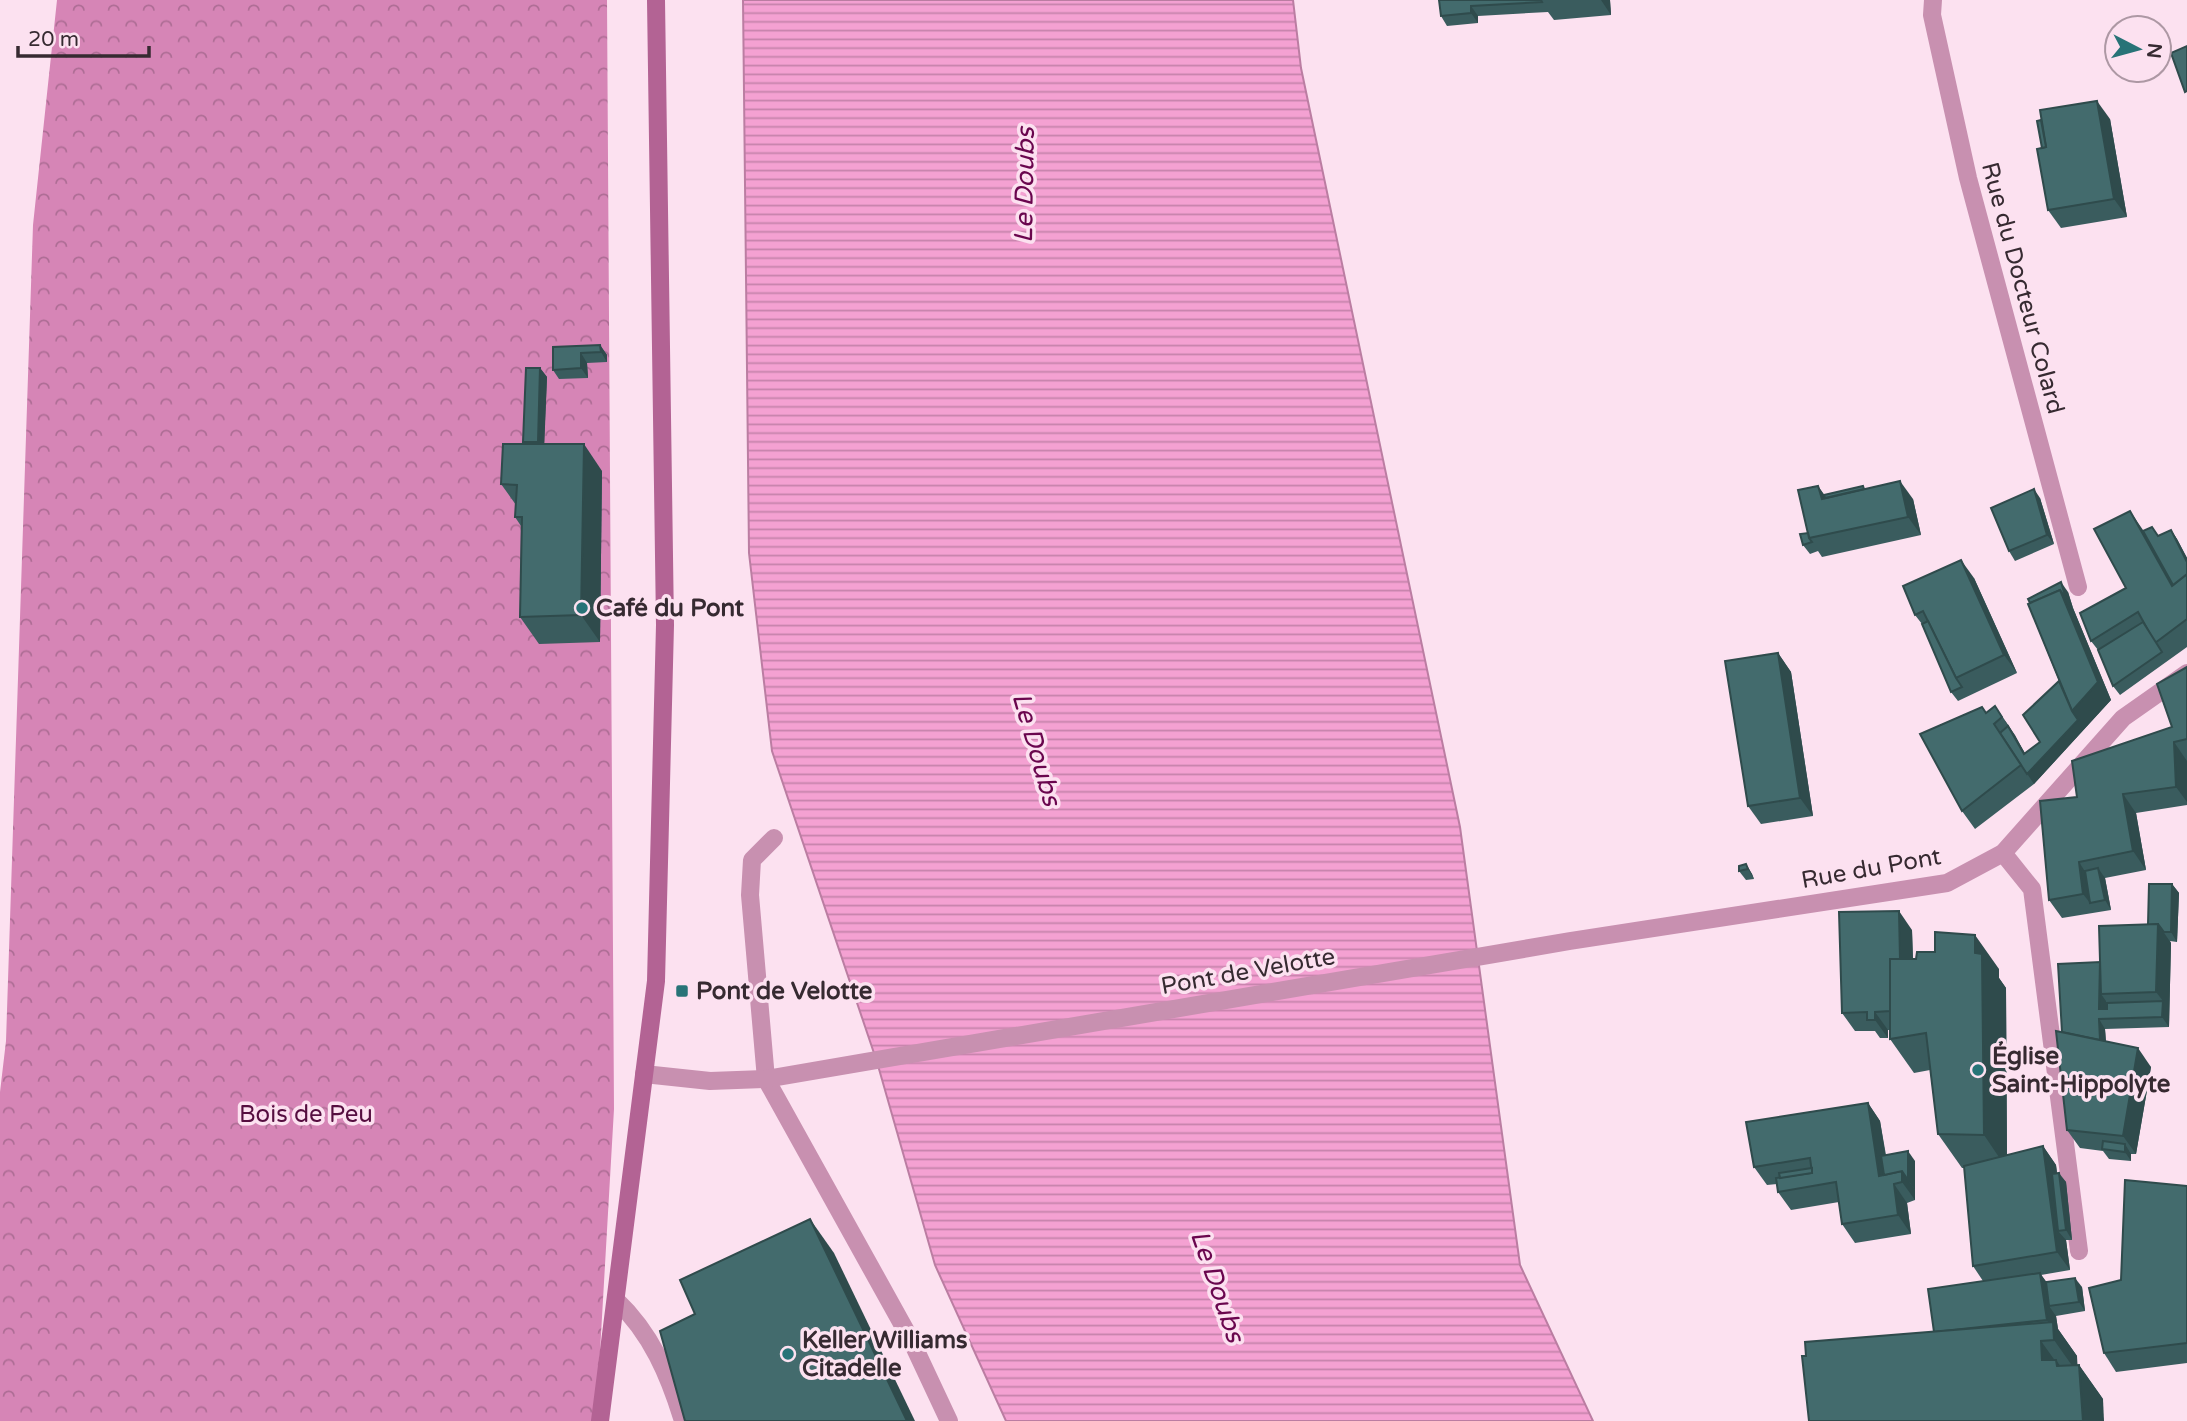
<svg xmlns="http://www.w3.org/2000/svg" width="2187" height="1421" viewBox="0 0 2187 1421" font-family="'Varela Round',sans-serif">
  <style>
    .forest { fill: url(#forest-crowns) }
    .water { fill: url(#water-rules); stroke: #bb7da2; stroke-width: 2 }
    .lines { fill: none; stroke-linecap: round; stroke-linejoin: round }
    .service { stroke: #c890b0; stroke-width: 18 }
    .minor { stroke: #c890b0; stroke-width: 18 }
    .secondary { stroke: #b36394; stroke-width: 18 }
    .wall { fill: #3a5c5e }
    .shaded-wall { fill: #2f4b4c }
    .building { fill: #436b6d; stroke: #2f4b4c; stroke-width: 2 }
    .poi-dot { fill: #287377; stroke: #fce1f0; stroke-width: 2.5 }
    .labels { text-anchor: middle; stroke-width: 7; stroke-linejoin: round; paint-order: stroke }
    .street-label { font-size: 24px; fill: #362a31; stroke: #fce1f0 }
    .poi-label { font-size: 24px; font-weight: bold; fill: #362a31; stroke: #fce1f0; text-anchor: start }
    .park-label { font-size: 24px; fill: #560e40; stroke: #fce1f0 }
    .water-label { font-size: 26px; font-style: italic; fill: #6a064e; stroke: #fce1f0 }
  </style>
  <defs>
    <pattern id="forest-crowns" width="20" height="18" patternUnits="userSpaceOnUse" patternTransform="scale(1.75)"><rect width="20" height="18" fill="#d685b6"/><path d="M2 6a3 3 0 1 1 6 0M12 15a3 3 0 1 1 6 0" fill="none" stroke="#ae6d95"/></pattern>
    <pattern id="water-rules" width="6" height="5" patternUnits="userSpaceOnUse" patternTransform="scale(1.75)"><rect width="6" height="5" fill="#f4a1d2"/><path d="M0 2.5h6" fill="none" stroke="#c683ab"/></pattern>
  </defs>
  <rect width="100%" height="100%" fill="#fce1f0"/>
  <polygon class="forest" points="57,0 607,0 614,1109 596,1421 0,1421 0,1092 6,1041 33,225"/>
  <polygon class="water" points="743,0 1293,0 1301,68 1460,827 1520,1265 1593,1421 1006,1421 935,1265 877,1062 772,751 749,553"/>
  <g class="lines">
    <g class="service">
      <polyline points="1933,0 1932,15 1968,178 2078,587"/>
      <path d="M616,1300C651,1333 669,1375 683,1421"/>
    </g>
    <g class="minor">
      <polyline points="774,838 752,860 750,895 766,1079 911,1340 949,1421"/>
      <polyline points="2003,853 2032,889 2079,1251"/>
      <polyline points="644,1074 710,1081 766,1079 1570,941 1947,883 2003,853 2123,718 2187,673"/>
    </g>
    <polyline class="secondary" points="600,1421 656,981 665,625 656,0"/>
  </g>
  <g class="wall">
    <polygon points="1439,0 1610,0 1611,15 1554,20 1548,12 1478,16 1478,23 1447,26 1441,16"/>
    <polygon points="2110,119 2127,217 2061,228 2048,210 2042,148"/>
    <polygon points="600,345 607,355 607,362 587,363 588,378 559,379 553,370 553,347"/>
    <polygon points="540,368 547,377 544,444 602,471 600,642 539,644 520,617 521,526 515,517 516,505 501,484 524,444 523,442"/>
    <polygon points="1818,486 1824,495 1865,489 1913,499 1921,535 1822,557 1818,551 1810,554 1803,545 1808,533"/>
    <polygon points="2040,498 2054,544 2015,561 2009,551"/>
    <polygon points="2171,530 2177,539 2187,558 2187,647 2120,695 2113,686 2098,650 2091,641 2126,588 2144,531 2158,536"/>
    <polygon points="1974,578 2017,673 1958,701 1951,692 1922,624 1915,615"/>
    <polygon points="2068,592 2073,608 2111,700 2034,784 1975,829 1962,811 1986,713 1995,706 2008,725 2025,753 2040,742 2059,681 2028,604"/>
    <polygon points="1778,653 1791,672 1813,816 1761,824 1748,806"/>
    <polygon points="2187,667 2187,805 2136,813 2146,870 2105,878 2111,910 2062,918 2049,900 2077,797 2172,727"/>
    <polygon points="1746,864 1752,874 1754,879 1746,880 1739,871"/>
    <polygon points="2172,884 2179,893 2177,942 2170,941 2171,943 2169,1027 2105,1029 2106,1042 2151,1067 2136,1154 2131,1154 2131,1161 2109,1159 2103,1151 2080,1148 2067,1130 2062,1032 2100,962 2148,925"/>
    <polygon points="1912,930 1913,959 1999,969 1999,978 2006,988 2007,1155 2043,1146 2056,1165 2057,1173 2066,1182 2072,1240 2066,1240 2070,1270 2041,1275 2046,1282 2082,1287 2085,1311 2056,1316 2058,1329 2077,1356 2077,1365 2079,1365 2103,1399 1934,1332 1983,1281 1973,1266 1964,1168 1962,1168 1938,1134 1930,1070 1914,1073 1890,1039 1890,1030 1888,1030 1888,1038 1880,1038 1875,1031 1855,1031 1842,1013"/>
    <polygon points="1868,1103 1880,1121 1886,1155 1915,1161 1915,1200 1907,1203 1911,1234 1855,1243 1842,1224 1839,1202 1791,1210 1778,1192 1777,1184 1767,1185 1754,1167"/>
    <polygon points="2187,1186 2187,1363 2116,1372 2104,1353 2121,1280"/>
  </g>
  <g class="shaded-wall">
    <polygon points="1601,0 1610,0 1611,15"/>
    <polygon points="1471,6 1478,16 1478,23 1471,13"/>
    <polygon points="2097,101 2110,119 2127,217 2114,199"/>
    <polygon points="600,345 607,355 607,362 601,352"/>
    <polygon points="581,353 587,363 588,378 581,368"/>
    <polygon points="540,368 547,377 544,451 538,442"/>
    <polygon points="584,444 602,471 600,642 581,615"/>
    <polygon points="1900,481 1913,499 1921,535 1908,517"/>
    <polygon points="1818,486 1831,504 1822,499"/>
    <polygon points="2034,489 2040,498 2054,544 2047,535"/>
    <polygon points="2130,511 2143,530 2179,594 2172,586"/>
    <polygon points="2171,530 2177,539 2187,558 2187,562"/>
    <polygon points="1961,560 1974,578 2017,673 2004,655"/>
    <polygon points="2061,582 2068,592 2073,608 2066,599"/>
    <polygon points="2060,590 2073,608 2111,700 2034,784 1982,707 2027,774 2072,711"/>
    <polygon points="1778,653 1791,672 1813,816 1800,798"/>
    <polygon points="1995,706 2015,735 2030,763 2024,754 2008,726"/>
    <polygon points="2174,742 2187,761 2187,802 2176,787"/>
    <polygon points="2123,794 2136,813 2146,870 2133,851"/>
    <polygon points="2079,862 2091,881 2090,903 2083,894"/>
    <polygon points="1746,864 1752,874 1754,879 1748,869"/>
    <polygon points="2098,868 2105,878 2111,910 2105,900"/>
    <polygon points="2172,884 2179,893 2177,942 2171,932"/>
    <polygon points="1899,911 1912,930 1915,1029 1902,1011"/>
    <polygon points="2158,924 2171,943 2169,1027 2162,1017 2163,1001 2156,992"/>
    <polygon points="1975,935 1999,969 1999,978 2006,988 2007,1169 1984,1135"/>
    <polygon points="2100,962 2101,994 2106,1001 2106,1019 2099,1009"/>
    <polygon points="1875,1012 1888,1030 1888,1038 1875,1020"/>
    <polygon points="2099,1019 2105,1029 2107,1057 2100,1048"/>
    <polygon points="2138,1048 2151,1067 2136,1154 2123,1136"/>
    <polygon points="1868,1103 1880,1121 1890,1184 1879,1176"/>
    <polygon points="2125,1144 2131,1154 2131,1161 2125,1152"/>
    <polygon points="2043,1146 2056,1165 2064,1230 2058,1231 2066,1240 2070,1270 2057,1252"/>
    <polygon points="1908,1151 1915,1161 1915,1190 1908,1180"/>
    <polygon points="1902,1171 1915,1190 1915,1200 1902,1182"/>
    <polygon points="2059,1173 2066,1182 2072,1240 2066,1230"/>
    <polygon points="1894,1184 1907,1203 1911,1234 1898,1215"/>
    <polygon points="810,1219 834,1253 915,1421 907,1421"/>
    <polygon points="2040,1273 2053,1291 2049,1306 2056,1316 2058,1329 2077,1356 2078,1374 2054,1340 2053,1330 2047,1320"/>
    <polygon points="2075,1278 2082,1287 2085,1311 2079,1302"/>
    <polygon points="2041,1341 2056,1362 2056,1360 2080,1394 2042,1360"/>
    <polygon points="2079,1365 2103,1399 2104,1421 2083,1421"/>
  </g>
  <g class="building">
    <polygon points="1439,0 1541,0 1542,2 1471,6 1471,13 1441,16"/>
    <polygon points="2187,46 2187,91 2185,92 2171,53"/>
    <polygon points="2097,101 2114,199 2048,210 2037,149 2046,147 2040,110"/>
    <polygon points="2041,120 2046,147 2042,148 2037,121"/>
    <polygon points="600,345 601,352 581,353 581,368 553,370 553,347"/>
    <polygon points="526,368 540,368 538,442 523,442"/>
    <polygon points="503,444 584,444 581,615 520,617 522,517 515,517 517,485 501,484"/>
    <polygon points="1900,481 1908,517 1809,538 1798,490 1818,486 1822,499"/>
    <polygon points="1863,486 1864,489 1825,498 1824,495"/>
    <polygon points="2034,489 2047,535 2009,551 1991,508"/>
    <polygon points="2130,511 2172,586 2187,574 2187,619 2155,643 2138,612 2091,641 2080,613 2126,588 2094,529"/>
    <polygon points="2152,527 2158,536 2171,530 2187,562 2187,574 2173,585 2143,531"/>
    <polygon points="1808,533 1809,538 1812,542 1803,545 1800,534"/>
    <polygon points="1961,560 2004,655 1956,678 1923,611 1915,615 1903,586"/>
    <polygon points="2061,582 2066,599 2060,590 2030,603 2028,599"/>
    <polygon points="2060,590 2098,682 2072,711 2028,604"/>
    <polygon points="1928,621 1956,678 1962,687 1951,692 1922,624"/>
    <polygon points="2143,622 2162,652 2113,686 2098,650"/>
    <polygon points="1778,653 1800,798 1748,806 1725,661"/>
    <polygon points="2187,667 2187,739 2174,742 2176,787 2123,794 2133,851 2079,862 2083,894 2049,900 2040,801 2077,797 2072,761 2172,727 2157,684"/>
    <polygon points="2059,681 2072,711 2078,720 2027,774 2000,733 2008,726 2024,754 2040,742 2023,715"/>
    <polygon points="1995,706 2002,717 1994,724 2021,765 1962,811 1920,734 1982,707 1986,713"/>
    <polygon points="1746,864 1748,869 1739,871 1739,866"/>
    <polygon points="2098,868 2105,900 2090,903 2085,871"/>
    <polygon points="2149,884 2172,884 2171,932 2164,932 2158,924 2148,925"/>
    <polygon points="1899,911 1900,959 1890,959 1890,1011 1875,1012 1875,1020 1867,1020 1867,1012 1842,1013 1839,912"/>
    <polygon points="2158,924 2156,992 2101,994 2099,926"/>
    <polygon points="1935,932 1975,935 1975,953 1982,954 1984,1135 1938,1134 1926,1033 1890,1039 1890,959 1916,959 1917,952 1935,952"/>
    <polygon points="2100,962 2099,1009 2107,1009 2107,1003 2163,1001 2162,1017 2099,1019 2100,1040 2062,1032 2058,964"/>
    <polygon points="2056,1031 2138,1048 2123,1136 2067,1130"/>
    <polygon points="1868,1103 1879,1176 1902,1171 1902,1182 1894,1184 1898,1215 1842,1224 1836,1182 1778,1192 1776,1178 1812,1173 1810,1158 1754,1167 1746,1122"/>
    <polygon points="2103,1141 2125,1144 2125,1152 2102,1149"/>
    <polygon points="2043,1146 2057,1252 1973,1266 1964,1166"/>
    <polygon points="1908,1151 1908,1180 1902,1171 1884,1175 1881,1156"/>
    <polygon points="1812,1168 1812,1173 1780,1178 1779,1173"/>
    <polygon points="2059,1173 2066,1230 2058,1231 2052,1174"/>
    <polygon points="2125,1180 2187,1186 2187,1343 2104,1353 2089,1288 2121,1280"/>
    <polygon points="810,1219 907,1421 685,1421 660,1331 695,1314 680,1280"/>
    <polygon points="2040,1273 2047,1320 1934,1332 1928,1289"/>
    <polygon points="2075,1278 2079,1302 2049,1306 2046,1282"/>
    <polygon points="2053,1322 2054,1340 2041,1341 2042,1360 2056,1360 2057,1366 2079,1365 2083,1421 1809,1421 1802,1356 1806,1356 1805,1342"/>
  </g>
  <g class="poi-dot">
    <circle cx="582" cy="608" r="7"/>
    <rect x="675" y="984" width="14" height="14" rx="3.5"/>
    <circle cx="1978" cy="1070" r="7"/>
    <circle cx="788" cy="1354" r="7"/>
  </g>
  <g class="labels">
    <g class="street-label">
      <text transform="translate(2023 288) rotate(75)" y="8">Rue du Docteur Colard</text>
      <text transform="translate(1871 868) rotate(-10)" y="8">Rue du Pont</text>
      <text transform="translate(1248 971) rotate(-10)" y="8">Pont de Velotte</text>
    </g>
    <g class="poi-label">
      <text x="596" y="616">Café du Pont</text>
      <text x="696" y="999">Pont de Velotte</text>
      <text x="1992" y="1064">Église<tspan x="1992" dy="28">Saint-Hippolyte</tspan></text>
      <text x="802" y="1348">Keller Williams<tspan x="802" dy="28">Citadelle</tspan></text>
    </g>
    <g class="park-label">
      <text x="306" y="1122">Bois de Peu</text>
    </g>
    <g class="water-label">
      <text transform="translate(1024 185) rotate(-89)" y="9">Le Doubs</text>
      <text transform="translate(1037 749) rotate(74)" y="9">Le Doubs</text>
      <text transform="translate(1218 1286) rotate(71)" y="9">Le Doubs</text>
    </g>
  </g>
  <g transform="translate(2138 49) rotate(96)"><circle r="33" fill="#fce1f0" stroke="#ad98a4" stroke-width="2"/>
  <path d="M0-5L12 26L0 18L-12 26Z" fill="#287377"/>
  <text y="-10" font-size="19" font-weight="bold" text-anchor="middle" fill="#362a31">N</text>
  </g>
  <path d="M18 46v10h131v-10" fill="none" stroke="#362a31" stroke-width="3.5"/>
  <text x="28" y="46" font-size="21" fill="#362a31" stroke="#fce1f0" stroke-width="5" paint-order="stroke">20 m</text>
</svg>
